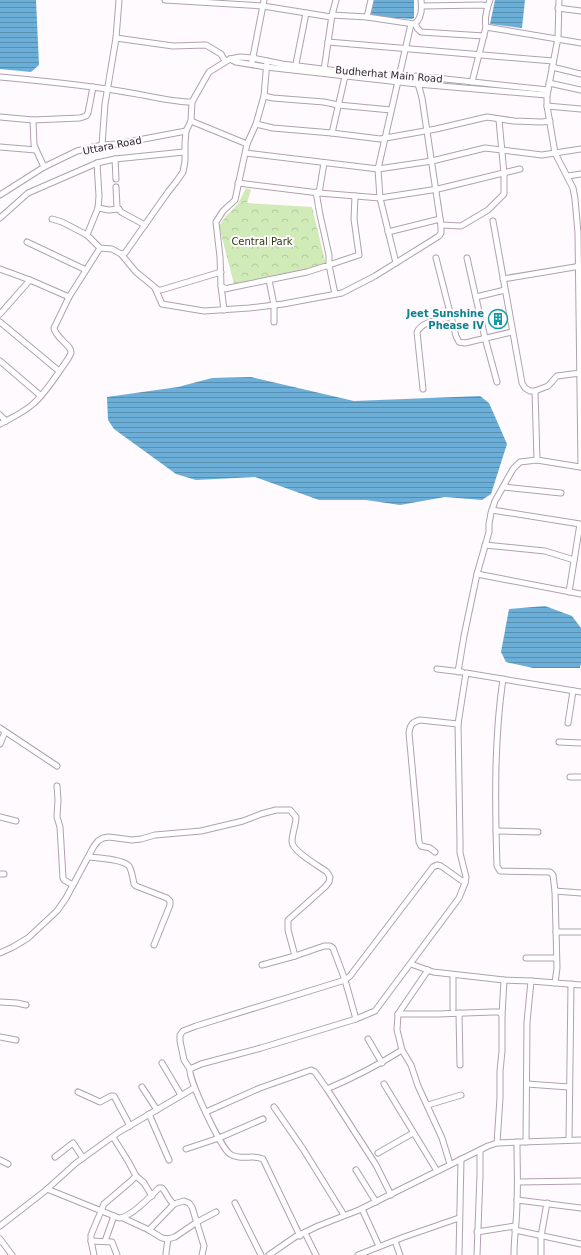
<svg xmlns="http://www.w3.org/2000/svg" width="581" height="1255" viewBox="0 0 581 1255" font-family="'DejaVu Sans',sans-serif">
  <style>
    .forest { fill: url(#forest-crowns) }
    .water { fill: url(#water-rules) }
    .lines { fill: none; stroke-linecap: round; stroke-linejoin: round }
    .minor-casing { stroke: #b2a0b1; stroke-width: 7 }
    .minor { stroke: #fff; stroke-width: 5 }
    .labels { text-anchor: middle; stroke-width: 4; stroke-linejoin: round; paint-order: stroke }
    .street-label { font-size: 10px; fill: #2f272e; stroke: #fefafd }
    .park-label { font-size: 10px; fill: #293d10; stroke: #fefafd }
    .culture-label { font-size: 10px; font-weight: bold; fill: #0d838f; stroke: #fefafd; text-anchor: end }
  </style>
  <defs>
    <pattern id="forest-crowns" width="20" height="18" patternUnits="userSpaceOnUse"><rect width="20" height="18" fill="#d0ebb8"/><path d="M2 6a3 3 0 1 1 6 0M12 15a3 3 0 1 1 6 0" fill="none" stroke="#b3ca9e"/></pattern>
    <pattern id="water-rules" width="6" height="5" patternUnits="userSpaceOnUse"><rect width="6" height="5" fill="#6bafd9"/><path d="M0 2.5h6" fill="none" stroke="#588eb0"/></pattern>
  </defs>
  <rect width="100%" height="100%" fill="#fefafd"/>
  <polygon class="forest" points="246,188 251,190 247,203 312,207 326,265 234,284 219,226 226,216 238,204"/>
  <g class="water">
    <polygon points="0,0 36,0 39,65 31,72 0,69"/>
    <polygon points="372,0 414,0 414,18 412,19 396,18 375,18 369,14"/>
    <polygon points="495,0 525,0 522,28 490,24"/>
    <polygon points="251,377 354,401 480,396 489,403 507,444 491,494 482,500 445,497 400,505 366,500 319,500 255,477 196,480 176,474 114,429 108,420 107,397 178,387 212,378"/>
    <polygon points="545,606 572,616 581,628 581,663 580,668 533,668 506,662 501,652 509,609"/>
  </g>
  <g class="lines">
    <g class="minor-casing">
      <g id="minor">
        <polyline points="165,0 263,6 331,17"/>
        <polyline points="559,0 558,38 547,95 547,106 555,153 573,188 575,199 578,233 581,467"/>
        <polyline points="422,6 482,5 487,6"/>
        <polyline points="558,8 581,11"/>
        <path d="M332,15L367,17L414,24C422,19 422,8 421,0"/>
        <polyline points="367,17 371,0"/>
        <polyline points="415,23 417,28 421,32 484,36"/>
        <polyline points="486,27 581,43"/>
        <polyline points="116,38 173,46 206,45 221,54 225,61"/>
        <polyline points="328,42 553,61"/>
        <polyline points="230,59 236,62 266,67 417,84 547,95"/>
        <polyline points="267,61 264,96 256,124 247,144 235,200 223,211 216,222 220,257 221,286 226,289 229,288 307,272 329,265 329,255 320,215 316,192"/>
        <polyline points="252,62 264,0"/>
        <polyline points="552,67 581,74"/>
        <polyline points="295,69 306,13"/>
        <polyline points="324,70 332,15 336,0"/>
        <path d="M0,77C44,81 88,85 131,93C151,96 171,102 192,102"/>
        <path d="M472,82L486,27C484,18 487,8 490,0"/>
        <polyline points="549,83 581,90"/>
        <polyline points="264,96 273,98 324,102 338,105 391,110"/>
        <polyline points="547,106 581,109"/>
        <polyline points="0,117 33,120 80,118 86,116 88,113 93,87"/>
        <polyline points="33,120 34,145 44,167"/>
        <polyline points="191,121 247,144"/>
        <polyline points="256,124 273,128 332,133 380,139 436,129 487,117 514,121 542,122 550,121"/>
        <polyline points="332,133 346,72"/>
        <polyline points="102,145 105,104 116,38 119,0"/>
        <polyline points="0,147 36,150"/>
        <polyline points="246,153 378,169 432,161 485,148 542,155 581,149"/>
        <polyline points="115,159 116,179"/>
        <polyline points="568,176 581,174"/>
        <polyline points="238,183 319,193 380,198 438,189 520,169"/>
        <polyline points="116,187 117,207 121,212 145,225"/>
        <polyline points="319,193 324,163"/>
        <polyline points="0,195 44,167 77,151 102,145 117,144 186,131"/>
        <polyline points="98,208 109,210 119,209"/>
        <polyline points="0,218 28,193 97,163 115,159 184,152"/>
        <polyline points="52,219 62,222 87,235 100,248"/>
        <polyline points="493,221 522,383 525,388 530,391 535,391 548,386 557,376 580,373"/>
        <polyline points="441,225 461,226 488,210 504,194 504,174 499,120"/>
        <polyline points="388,232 440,219"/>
        <polyline points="87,235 98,208 99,196 97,163"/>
        <polyline points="27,242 86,270"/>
        <polyline points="121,254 136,272 158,290 161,290 221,272"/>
        <polyline points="436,258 456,336 459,342 465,343 512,332"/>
        <polyline points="467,258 485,338 497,382"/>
        <polyline points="396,263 380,198 378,169 411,24"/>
        <polyline points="0,269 30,280"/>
        <polyline points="503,279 581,266"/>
        <polyline points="269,280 274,305 274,322"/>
        <polyline points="221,286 224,310"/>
        <polyline points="155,288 162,304 204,311 249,308 283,304 342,293 375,276 439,236 441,233 441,225 422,98 416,76"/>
        <polyline points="335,294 329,265 359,255 354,219 355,196"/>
        <polyline points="476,297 505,290"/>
        <polyline points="0,314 30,280 69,297"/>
        <polyline points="0,322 59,371"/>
        <polyline points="0,361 41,396"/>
        <path d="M423,389L417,332C422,321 440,320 451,317"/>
        <polyline points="535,391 537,460 580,467"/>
        <polyline points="0,415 6,421"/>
        <path d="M0,424C11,418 23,413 33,404C46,393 57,374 68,359C69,357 70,355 71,353C72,345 56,339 54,328L69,297L100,248L112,249L121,254L125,253L168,192L176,182L183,172L185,161V143L186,131L191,121L192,102L209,72L230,59L240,57L252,58L282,64L346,72L436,78L548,90"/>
        <polyline points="504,487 561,493"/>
        <polyline points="492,510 580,524 569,592"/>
        <polyline points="485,545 545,551 574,560"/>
        <polyline points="477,574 581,594"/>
        <polyline points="437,669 462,672"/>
        <polyline points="458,672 464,636 477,574 489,532 489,524 491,513 495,501 513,469 520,462 537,460"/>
        <path d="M503,679C494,739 495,805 497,866L500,871L550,872L553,875L555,891L557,968L555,983"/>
        <polyline points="568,723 573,691"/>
        <polyline points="0,728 57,766"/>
        <polyline points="559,742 581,743"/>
        <polyline points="0,744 5,732"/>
        <polyline points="570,777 581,777"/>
        <polyline points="57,786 58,800 57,817 60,827 63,878 64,880 73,885"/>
        <polyline points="0,817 16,821"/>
        <polyline points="496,831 538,832"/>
        <path d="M435,852L430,848L421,846L419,842L409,733C410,725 412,722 420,720L458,724"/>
        <path d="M89,857C98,858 123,859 129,866C132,871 133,879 134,884L136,886L167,898L170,901V905L154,945"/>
        <polyline points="0,874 4,874"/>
        <polyline points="555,891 581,893"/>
        <polyline points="556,932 581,932"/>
        <path d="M0,953L13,947L28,938L57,911L66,898L94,846L98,841L103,838L109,837L132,840L141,839L155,835L201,831L243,821L261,814L276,810H290L296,817C296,825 292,833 292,842C293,852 319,866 327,872L330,877L329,882L325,887L288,920V930L295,956"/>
        <polyline points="526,958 556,958"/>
        <polyline points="411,964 433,972 504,980 531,981 581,985"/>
        <polyline points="262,965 295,956 324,946 330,946 333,948 345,980 356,1019"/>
        <polyline points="0,1002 17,1003 26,1005"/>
        <polyline points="453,1009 453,975"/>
        <polyline points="459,1013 460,1065"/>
        <polyline points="398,1014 438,1014 493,1012 499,1012 502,1015 502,1051 500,1071 500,1098 497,1143"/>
        <polyline points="502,1015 504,980"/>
        <polyline points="0,1037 16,1040"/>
        <polyline points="368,1039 382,1063"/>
        <polyline points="402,1050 411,1065 418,1086 442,1138 450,1164"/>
        <polyline points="162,1063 181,1095"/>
        <polyline points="190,1069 184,1060 180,1041 180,1035 183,1031 196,1026 345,980 350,976 433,867 437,865 441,866 465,883"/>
        <polyline points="384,1084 437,1171"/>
        <polyline points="527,1084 569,1087"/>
        <polyline points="142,1087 157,1110"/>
        <path d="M327,1089C353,1078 378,1065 402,1050L397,1030L398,1014L428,970"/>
        <polyline points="78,1092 100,1102 111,1096 114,1096 130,1126"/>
        <polyline points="428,1105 461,1095"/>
        <polyline points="274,1107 303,1149 344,1215"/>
        <polyline points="206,1112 260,1088 311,1070 315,1072 327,1089 376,1165 391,1195"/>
        <polyline points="149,1114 169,1160"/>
        <polyline points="113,1137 128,1161 136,1176 144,1183 152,1196"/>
        <polyline points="569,1140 571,984"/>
        <polyline points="526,1142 527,1022 531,981"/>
        <polyline points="186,1149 219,1138 263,1119"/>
        <polyline points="378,1153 413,1133"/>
        <polyline points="55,1157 73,1143 83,1158"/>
        <polyline points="0,1160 8,1164"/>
        <polyline points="356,1170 376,1202"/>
        <polyline points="518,1182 581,1181"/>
        <path d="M47,1189L119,1218C130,1218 151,1196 159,1188H162C167,1193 168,1200 174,1204L184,1201L189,1203L192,1207L204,1246L202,1255"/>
        <polyline points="517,1200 581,1208"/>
        <polyline points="235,1203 261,1255"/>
        <polyline points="362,1209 379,1246"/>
        <polyline points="123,1218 149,1230 162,1238 168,1239 175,1237 197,1222 216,1212"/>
        <polyline points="0,1226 45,1191 76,1163 119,1132 194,1088"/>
        <polyline points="149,1230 174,1204"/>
        <polyline points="515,1230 581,1244"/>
        <polyline points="477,1232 515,1226"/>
        <polyline points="305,1233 316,1255"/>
        <path d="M300,1236L263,1159C254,1154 240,1161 230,1154C221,1148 188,1079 190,1069L201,1064L261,1048L356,1019L375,1011L459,898L465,883L466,877L460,853V841L458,724L466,673L581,692"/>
        <polyline points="0,1239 12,1255"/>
        <polyline points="91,1241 112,1242 117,1255"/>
        <polyline points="105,1241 114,1216"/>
        <polyline points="395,1241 400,1255"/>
        <polyline points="94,1255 91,1241 91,1235 104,1204 131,1181 136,1176"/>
        <polyline points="166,1255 166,1253 168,1239"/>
        <polyline points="269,1255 295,1237 318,1226 359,1210 488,1146 497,1143 581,1140"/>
        <polyline points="358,1255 404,1237 459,1218"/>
        <polyline points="459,1255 461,1159"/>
        <polyline points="477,1255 480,1175 480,1150"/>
        <path d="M514,1255C514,1237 517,1220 517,1202C518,1182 517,1162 517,1142"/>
        <polyline points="541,1255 541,1236 547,1203"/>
      </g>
    </g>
    <use href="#minor" class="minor"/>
  </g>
  <defs>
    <g id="building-ring" transform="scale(1)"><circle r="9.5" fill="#fefafd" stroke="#0f9aa8" stroke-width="1.5"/><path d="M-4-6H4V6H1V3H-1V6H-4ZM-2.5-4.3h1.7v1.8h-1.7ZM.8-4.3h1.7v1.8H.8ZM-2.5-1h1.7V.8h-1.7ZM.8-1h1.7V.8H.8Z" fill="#0f9aa8"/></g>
  </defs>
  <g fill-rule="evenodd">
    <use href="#building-ring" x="498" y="319"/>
  </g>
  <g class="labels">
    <g class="street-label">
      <text transform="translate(389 74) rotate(5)" y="4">Budherhat Main Road</text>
      <text transform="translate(112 145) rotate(-11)" y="4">Uttara Road</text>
    </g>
    <g class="park-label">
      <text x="262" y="245">Central Park</text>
    </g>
    <g class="culture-label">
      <text x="484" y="317">Jeet Sunshine<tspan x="484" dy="12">Phease IV</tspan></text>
    </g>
  </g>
</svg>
